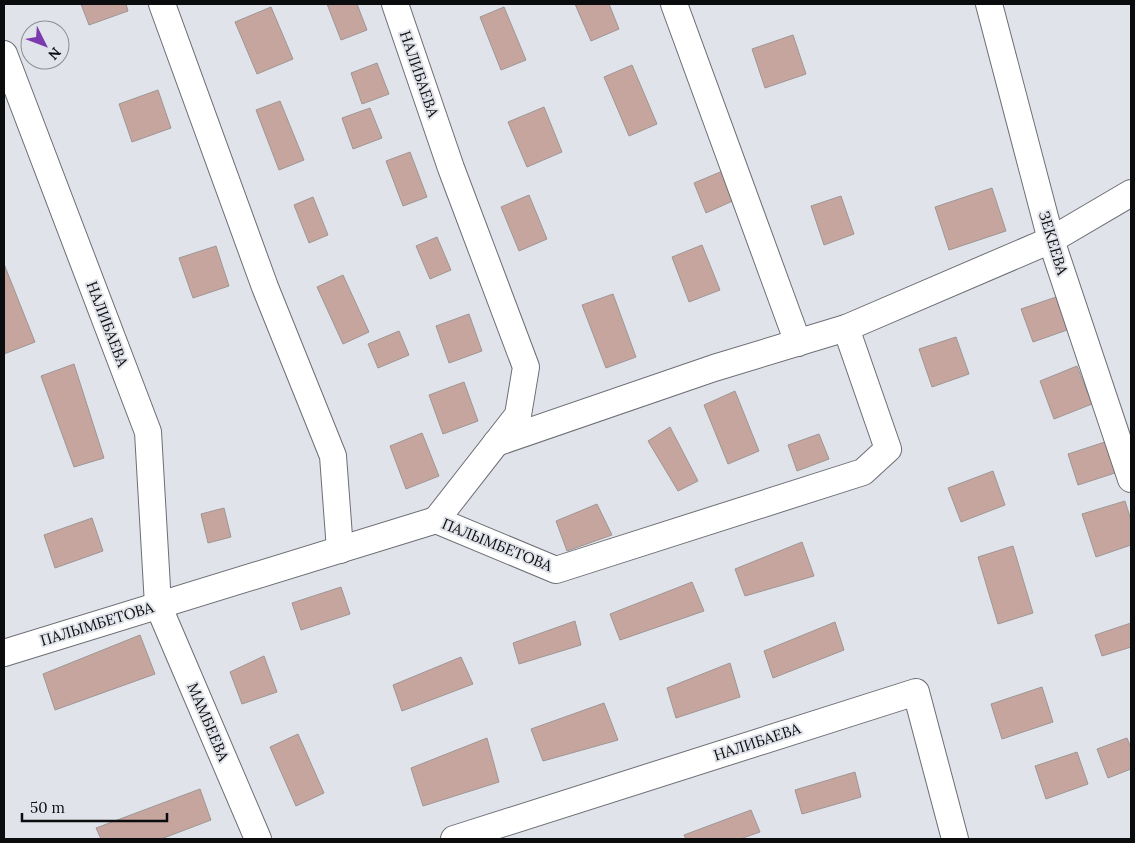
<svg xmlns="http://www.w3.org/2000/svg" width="1135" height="843" viewBox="0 0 1135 843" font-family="Lora,serif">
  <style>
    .building { fill: #c7a59f; stroke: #9e9694 }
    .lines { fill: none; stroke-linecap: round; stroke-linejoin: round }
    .minor-casing { stroke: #6c6e74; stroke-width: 28 }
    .minor { stroke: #fff; stroke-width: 26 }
    .labels { text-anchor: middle; stroke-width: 4; stroke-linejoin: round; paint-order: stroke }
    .street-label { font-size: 15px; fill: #0b0c0e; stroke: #e1e3ea }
  </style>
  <rect width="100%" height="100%" fill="#e1e3ea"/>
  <g class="building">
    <polygon points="81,4 126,4 128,11 89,25"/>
    <polygon points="327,4 357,4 367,30 341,40"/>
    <polygon points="575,4 609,4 619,29 591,41"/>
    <polygon points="271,7 293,59 257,74 235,22"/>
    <polygon points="504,7 526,60 501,70 480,17"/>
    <polygon points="793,35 806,74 765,88 752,49"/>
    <polygon points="377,63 389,94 362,104 351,73"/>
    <polygon points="632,65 657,124 629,136 604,77"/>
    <polygon points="158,90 171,128 132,142 119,104"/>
    <polygon points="280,101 304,160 279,170 256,110"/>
    <polygon points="544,107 562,152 527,167 508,122"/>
    <polygon points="370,108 382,138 353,149 342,118"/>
    <polygon points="410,152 427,197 403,206 386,161"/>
    <polygon points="725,170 737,199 706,213 694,183"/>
    <polygon points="992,188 1006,231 949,250 935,207"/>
    <polygon points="529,195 547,239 519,251 501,207"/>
    <polygon points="841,196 854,234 824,245 811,206"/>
    <polygon points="313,197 328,235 309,243 294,205"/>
    <polygon points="437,237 451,270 430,279 416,246"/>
    <polygon points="702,245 720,290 689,302 672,257"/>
    <polygon points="216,246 229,286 193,298 179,258"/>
    <polygon points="4,264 35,342 4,354"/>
    <polygon points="343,275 369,332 343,344 317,287"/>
    <polygon points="613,294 636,357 606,368 582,305"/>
    <polygon points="1059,296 1070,329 1033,342 1021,309"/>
    <polygon points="469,314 482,351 449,363 436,326"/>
    <polygon points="399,331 409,355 378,368 368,344"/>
    <polygon points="956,337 969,374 932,387 919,349"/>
    <polygon points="74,364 104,458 74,467 41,376"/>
    <polygon points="1077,366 1092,404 1054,419 1040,381"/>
    <polygon points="464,382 478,421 443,434 429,395"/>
    <polygon points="735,391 759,451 728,464 704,405"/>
    <polygon points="670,427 698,481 678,491 648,441"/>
    <polygon points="422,433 439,476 406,489 390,446"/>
    <polygon points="819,434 829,459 797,471 788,445"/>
    <polygon points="1108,441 1118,472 1078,485 1068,454"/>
    <polygon points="993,471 1005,505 961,522 948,488"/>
    <polygon points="1125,501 1131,520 1131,545 1096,557 1082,514"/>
    <polygon points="597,504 612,535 567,551 556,521"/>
    <polygon points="224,508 231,537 208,543 201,514"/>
    <polygon points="92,518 103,551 55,568 44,535"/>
    <polygon points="802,542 814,576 745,596 735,569"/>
    <polygon points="1013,546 1033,613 998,624 978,557"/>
    <polygon points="692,582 704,611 620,640 610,614"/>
    <polygon points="341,587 350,614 301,630 292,603"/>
    <polygon points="575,621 581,645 519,664 513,643"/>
    <polygon points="835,622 844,650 773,678 764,651"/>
    <polygon points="1131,623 1131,647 1102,656 1095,635"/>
    <polygon points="140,635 155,674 55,710 43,674"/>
    <polygon points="264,656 277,692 242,704 230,672"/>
    <polygon points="461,657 473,684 402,711 393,685"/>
    <polygon points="730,663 740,697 676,718 667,688"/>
    <polygon points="1042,687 1053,722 1002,739 991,704"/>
    <polygon points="604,703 618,740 543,761 531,729"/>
    <polygon points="298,734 324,793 296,806 270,747"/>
    <polygon points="487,738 499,782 423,806 411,768"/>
    <polygon points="1127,738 1131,748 1131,769 1108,778 1097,749"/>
    <polygon points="1077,752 1088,784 1046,799 1035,766"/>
    <polygon points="855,772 861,797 802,814 795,790"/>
    <polygon points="200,789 211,820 161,839 101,839 96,828"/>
    <polygon points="751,810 760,832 740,839 686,839 684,835"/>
  </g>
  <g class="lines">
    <g class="minor-casing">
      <g id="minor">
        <polyline points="162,4 265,287 333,456 340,550"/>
        <polyline points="395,4 451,168 526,367 518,415 436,520"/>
        <polyline points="674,4 798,343"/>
        <polyline points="989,4 1051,240 1131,479"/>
        <polyline points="4,54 148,432 158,605 258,839"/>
        <polyline points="496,443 714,368 846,328 1051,240 1131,193"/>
        <polyline points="4,653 436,520 556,570 863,472 888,449 846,328"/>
        <polyline points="454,839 916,692 955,839"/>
      </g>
    </g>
    <use href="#minor" class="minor"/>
  </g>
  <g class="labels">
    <g class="street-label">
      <text transform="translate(419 74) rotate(71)" y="5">НАЛИБАЕВА</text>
      <text transform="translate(1053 243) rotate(73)" y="5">ЗЕКЕЕВА</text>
      <text transform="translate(107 324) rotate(69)" y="5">НАЛИБАЕВА</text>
      <text transform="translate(497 545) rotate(22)" y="5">ПАЛЫМБЕТОВА</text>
      <text transform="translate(97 624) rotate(-17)" y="5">ПАЛЫМБЕТОВА</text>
      <text transform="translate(208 722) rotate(67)" y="5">МАМБЕЕВА</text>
      <text transform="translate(757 742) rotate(-18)" y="5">НАЛИБАЕВА</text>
    </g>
  </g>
  <rect width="1135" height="843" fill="none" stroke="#0b0c0e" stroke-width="10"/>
  <g transform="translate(45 45) rotate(132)"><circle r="24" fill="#e1e3ea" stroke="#8b8d92"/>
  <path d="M0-4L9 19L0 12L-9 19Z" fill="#7b3baf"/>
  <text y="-8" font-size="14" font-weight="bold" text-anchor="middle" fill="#0b0c0e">N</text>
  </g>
  <path d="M22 813v8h145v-8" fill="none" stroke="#0b0c0e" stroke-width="2.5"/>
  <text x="30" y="813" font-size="15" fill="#0b0c0e" stroke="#e1e3ea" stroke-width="4" paint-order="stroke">50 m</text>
</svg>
